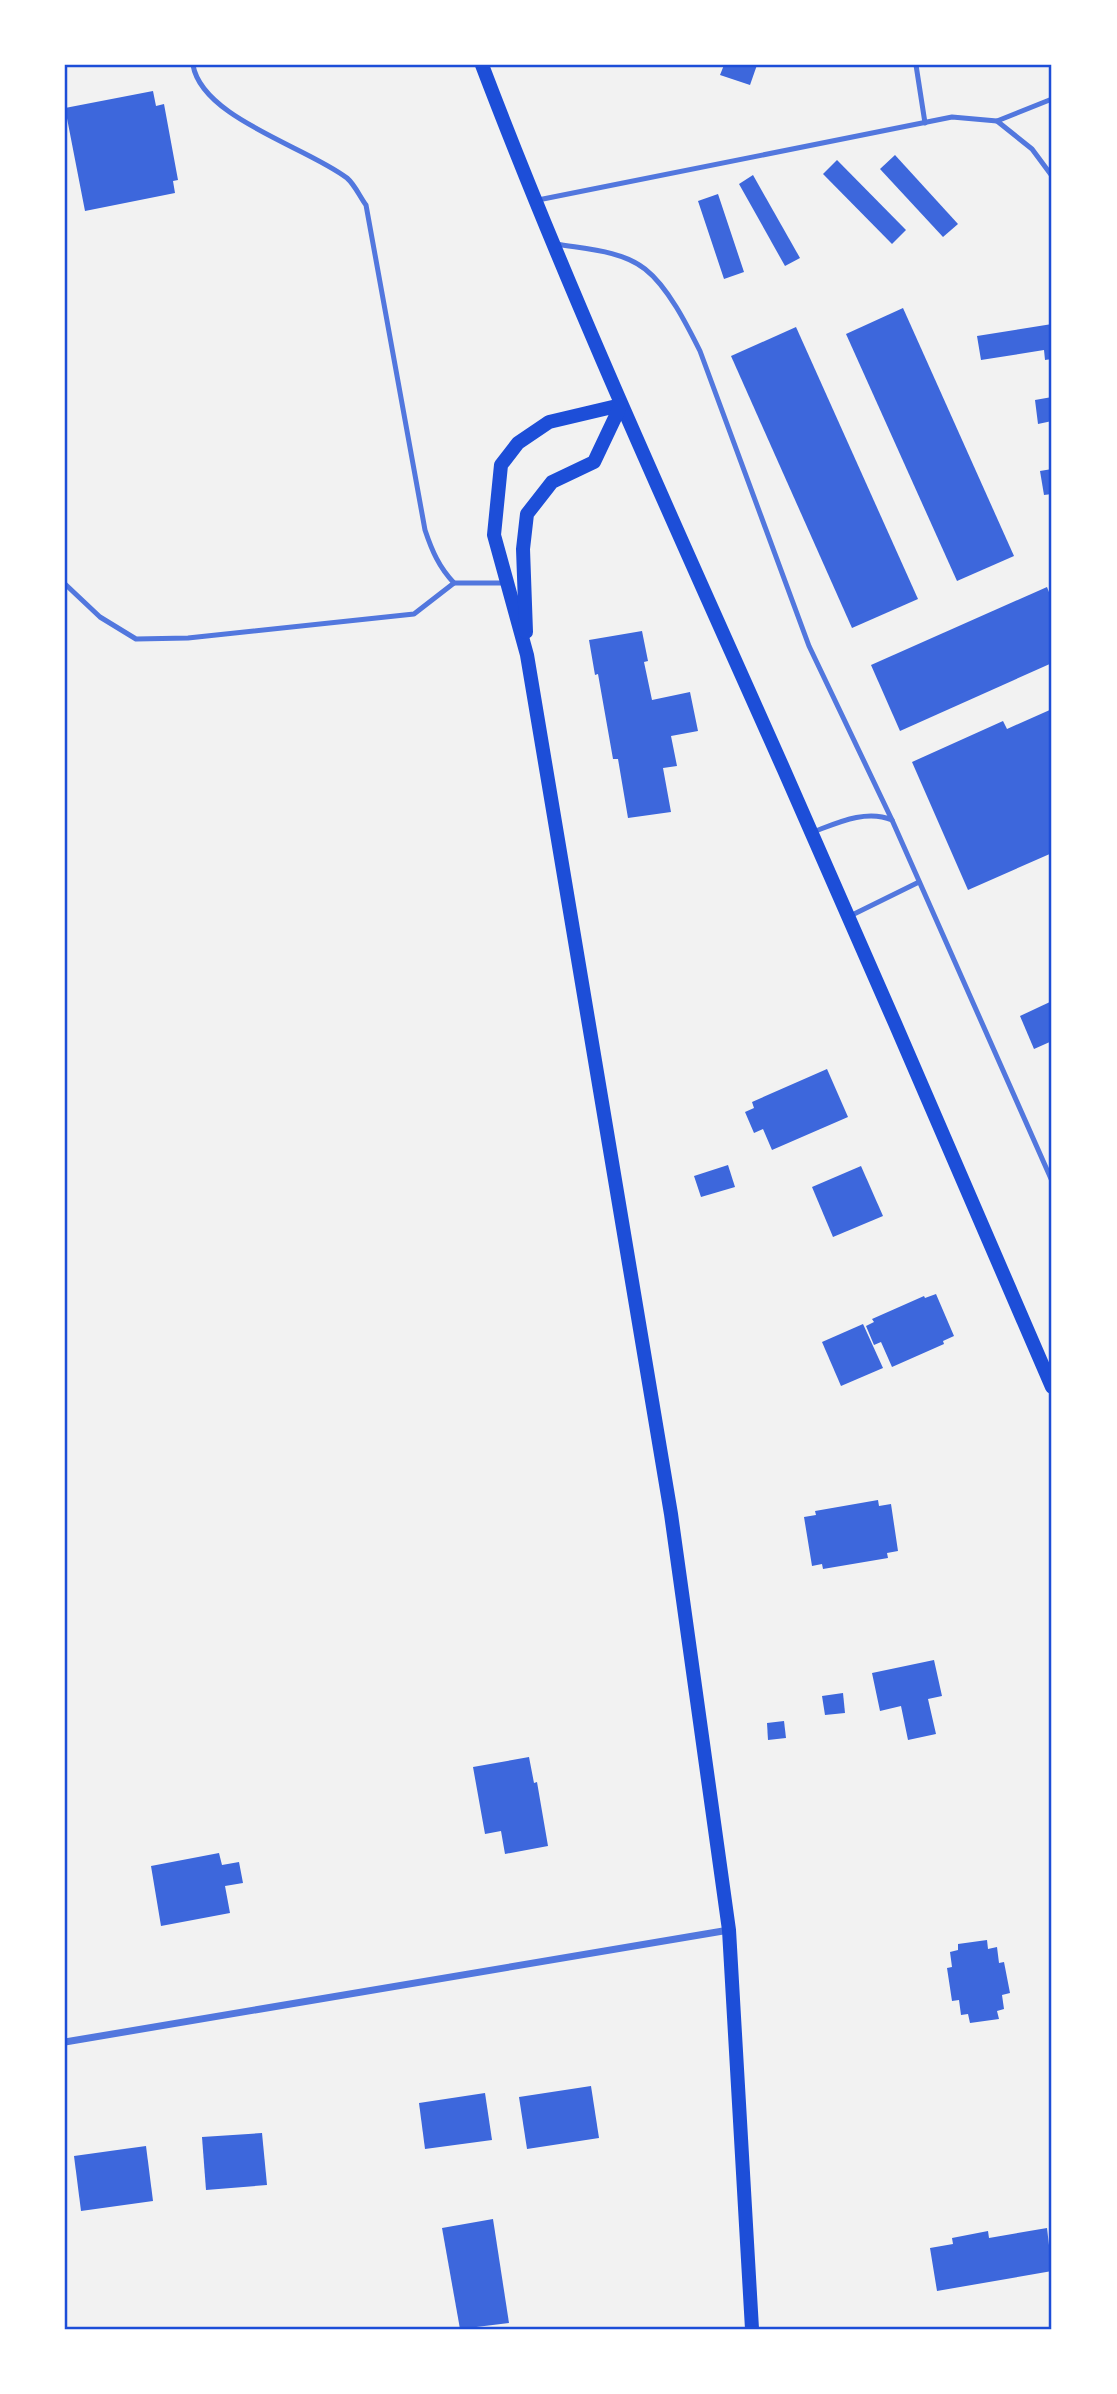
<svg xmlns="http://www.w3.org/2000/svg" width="1117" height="2394" viewBox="0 0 1117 2394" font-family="Mulish,sans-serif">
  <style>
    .building { fill: #3d67dc }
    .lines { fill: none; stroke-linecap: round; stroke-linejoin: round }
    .service { stroke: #5277de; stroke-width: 5 }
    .minor { stroke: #5277de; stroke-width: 7 }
    .secondary { stroke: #1d4ed8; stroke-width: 14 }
    .neatline { fill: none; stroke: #1d4ed8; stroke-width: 2.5 }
  </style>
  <rect width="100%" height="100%" fill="#f2f2f2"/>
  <g class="building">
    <polygon points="724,65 757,65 750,85 720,75"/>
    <polygon points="153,91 156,106 164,104 178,180 173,181 175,193 85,211 65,108"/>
    <polygon points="895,155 958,224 943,237 880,169"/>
    <polygon points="837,160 906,230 892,244 823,174"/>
    <polygon points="753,175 800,258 785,266 739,184"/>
    <polygon points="718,194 744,272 724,279 698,201"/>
    <polygon points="903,308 1014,556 957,581 846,334"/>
    <polygon points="1052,324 1052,359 1045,360 1044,350 981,360 977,336"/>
    <polygon points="796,327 918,599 852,628 731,356"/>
    <polygon points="1052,397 1052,421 1038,424 1035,400"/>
    <polygon points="1052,469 1052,494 1044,495 1040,471"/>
    <polygon points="1047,587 1052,600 1052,663 900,731 871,665"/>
    <polygon points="642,631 648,661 644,662 652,700 690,692 698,731 671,736 677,766 663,768 671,812 628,818 618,759 613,759 598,674 595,675 589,640"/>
    <polygon points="1052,709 1052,853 968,890 912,762 1003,721 1007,729"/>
    <polygon points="1052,1001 1052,1041 1034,1049 1020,1016"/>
    <polygon points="827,1069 848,1117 772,1150 763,1129 754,1133 745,1112 754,1108 752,1102"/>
    <polygon points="728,1165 735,1187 701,1197 694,1176"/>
    <polygon points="861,1166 883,1216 833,1237 812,1187"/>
    <polygon points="936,1294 954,1336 943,1341 944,1344 892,1367 881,1342 874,1345 866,1326 874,1322 872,1319 924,1296 925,1298"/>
    <polygon points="863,1324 883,1368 841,1386 822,1342"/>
    <polygon points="878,1500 879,1506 891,1504 898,1551 887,1553 888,1558 823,1569 822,1564 812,1566 804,1517 816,1515 815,1511"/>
    <polygon points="934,1660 942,1696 928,1699 936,1734 908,1740 901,1706 880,1711 872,1673"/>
    <polygon points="843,1693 845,1713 825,1715 822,1696"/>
    <polygon points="784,1721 786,1738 768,1740 767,1723"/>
    <polygon points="529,1757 534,1783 537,1782 548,1846 505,1854 501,1831 485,1834 473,1767"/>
    <polygon points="219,1853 222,1865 239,1862 243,1883 225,1886 230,1913 161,1926 151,1866"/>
    <polygon points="987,1940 988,1949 997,1947 999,1963 1004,1962 1010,1993 1002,1995 1004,2009 997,2011 999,2019 970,2023 968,2014 961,2015 959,2000 952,2001 947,1968 952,1967 950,1952 958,1950 958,1944"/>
    <polygon points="591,2086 599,2138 527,2149 519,2097"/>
    <polygon points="485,2093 492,2140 425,2149 419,2103"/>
    <polygon points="262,2133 267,2185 206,2190 202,2137"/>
    <polygon points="146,2146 153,2201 81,2211 74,2156"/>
    <polygon points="493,2219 509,2323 460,2329 442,2228"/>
    <polygon points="1047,2228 1052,2271 937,2291 930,2248 953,2244 952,2238 988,2231 989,2238"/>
  </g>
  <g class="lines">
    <g class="service">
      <path d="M193,65C202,118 307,147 347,178C355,185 360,197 366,205L425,530C432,551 439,567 454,583H505"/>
      <polyline points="916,65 925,123"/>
      <polyline points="997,121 1052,99"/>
      <polyline points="538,200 952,117 997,121 1032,149 1052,176"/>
      <path d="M556,244C584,249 621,250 645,269C668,287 687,325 700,351L809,646L892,820"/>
      <polyline points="65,584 100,617 136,639 188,638 414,614 454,583"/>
      <path d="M813,832C837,823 866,809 892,820L1052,1181"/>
      <polyline points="850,916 919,882"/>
    </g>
    <polyline class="minor" points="65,2042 729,1930"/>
    <g class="secondary">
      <path d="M482,65C573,304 680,536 784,770C875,975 963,1181 1052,1387"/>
      <polyline points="621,405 549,422 518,443 501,465 494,535 527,655 671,1514 729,1930 752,2329"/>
      <polyline points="526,632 523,549 527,514 552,482 594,462 621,405"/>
    </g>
  </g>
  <rect width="1117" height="2394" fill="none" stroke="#ffffff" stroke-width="133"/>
  <rect x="66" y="66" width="984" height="2262" class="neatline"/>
</svg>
